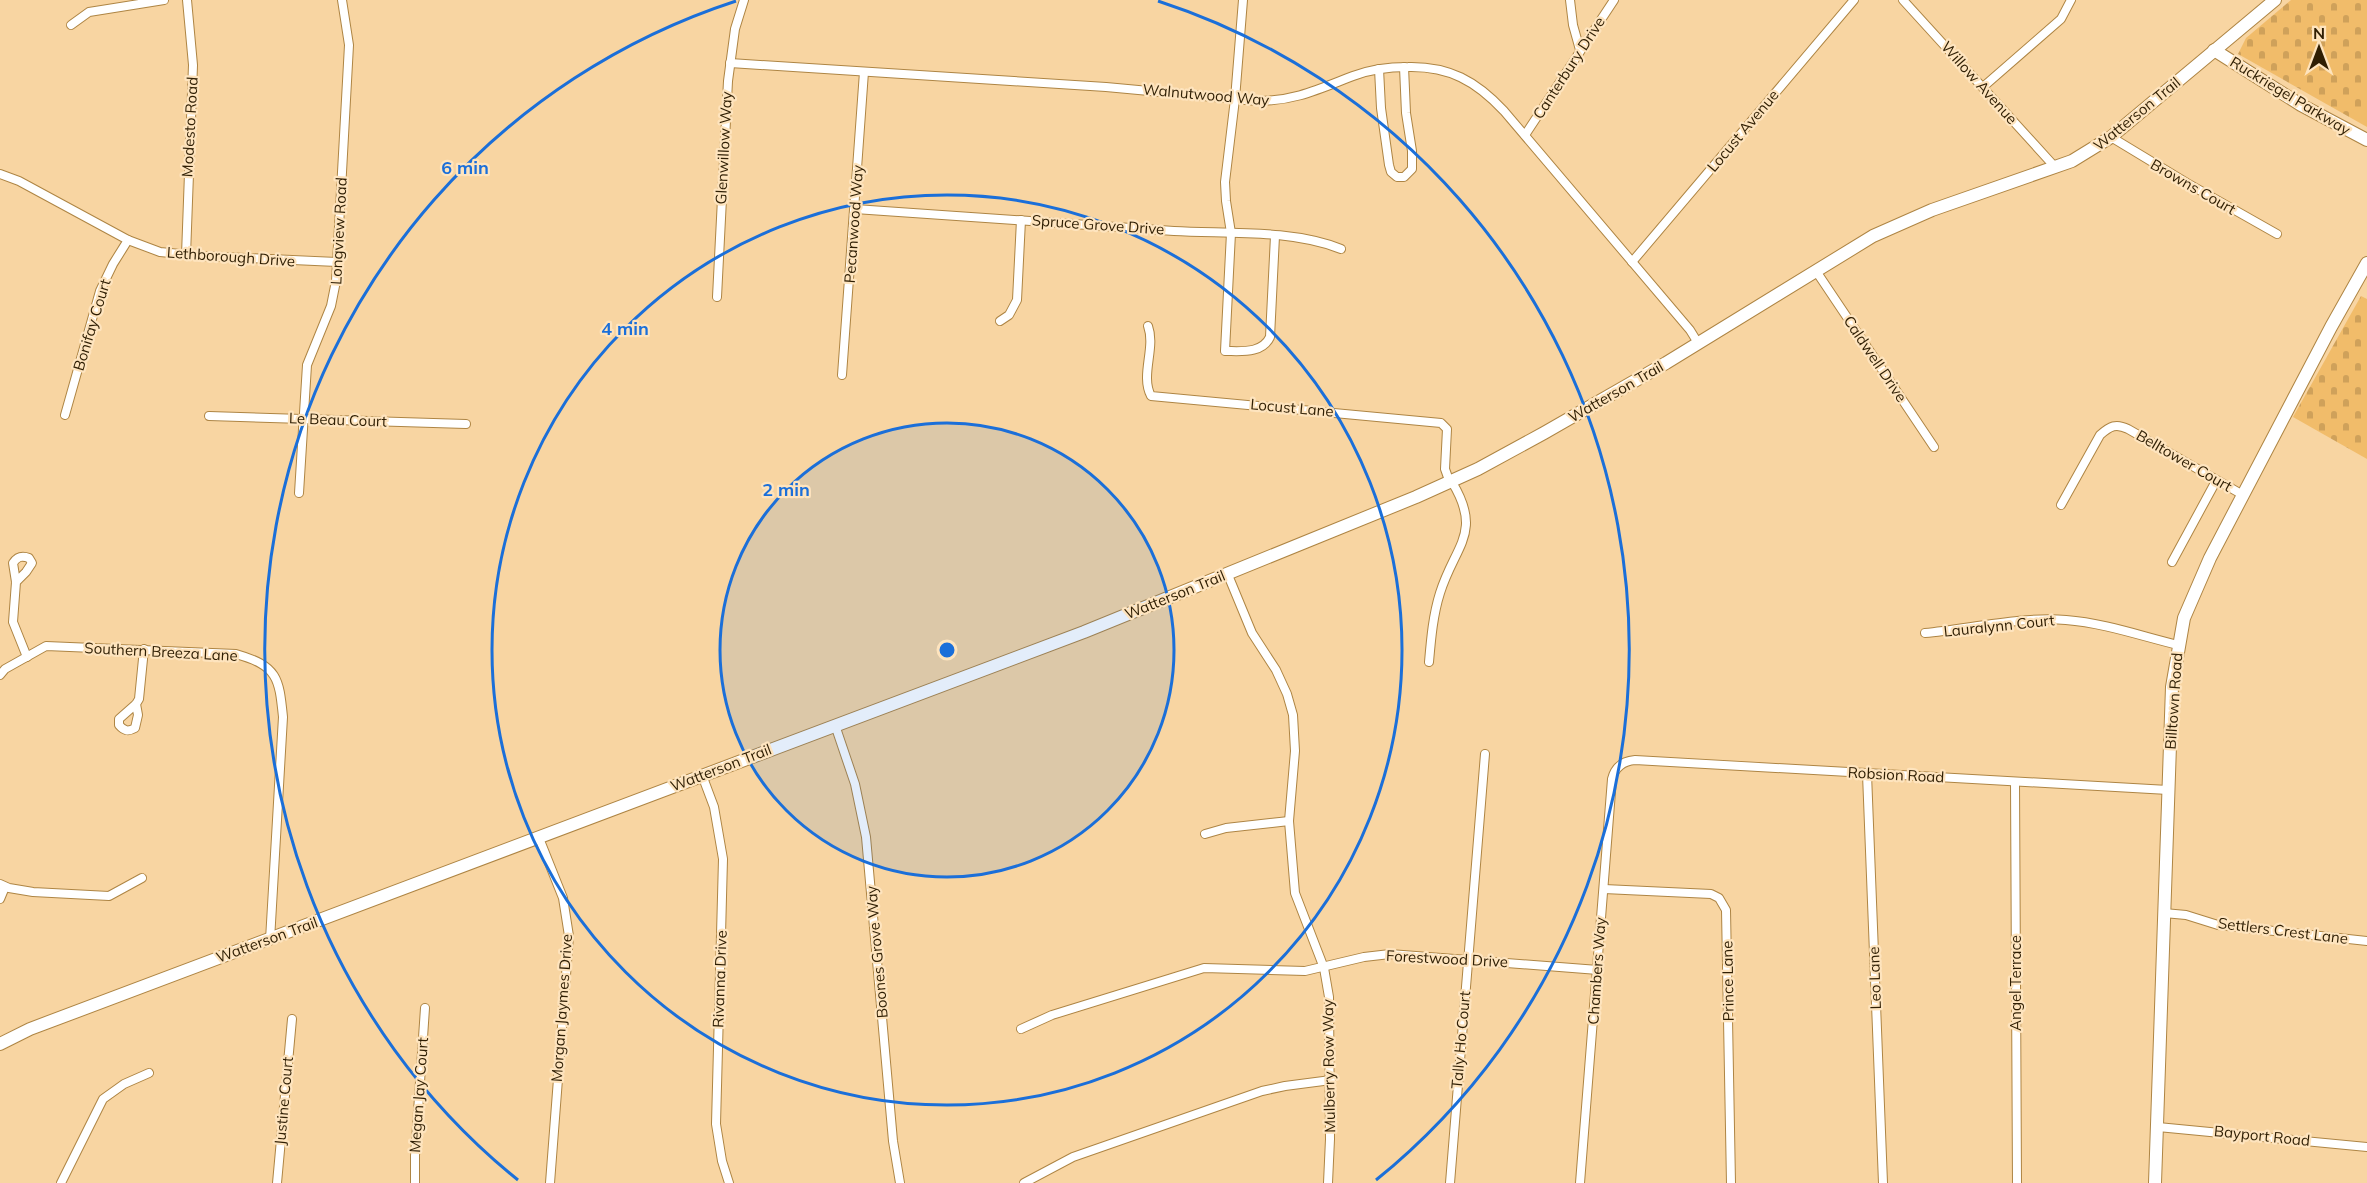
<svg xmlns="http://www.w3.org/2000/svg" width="2367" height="1183" viewBox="0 0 2367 1183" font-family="Mulish,sans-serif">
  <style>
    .cemetery { fill: url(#cemetery-stones) }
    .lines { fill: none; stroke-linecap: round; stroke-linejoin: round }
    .minor-casing { stroke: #ae8544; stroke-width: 10 }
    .secondary-casing { stroke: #ae8544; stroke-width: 14 }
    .minor { stroke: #fff; stroke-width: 8 }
    .secondary { stroke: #fff; stroke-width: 12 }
    .ring { fill: none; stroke: #1b6fd9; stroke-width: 3 }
    .labels { text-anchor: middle; stroke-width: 4.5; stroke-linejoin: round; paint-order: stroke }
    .street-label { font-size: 15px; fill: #2f1e03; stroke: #fee4be }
    .centre { fill: #1b6fd9; stroke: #fee4be; stroke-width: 3 }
    .ring-label { font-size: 18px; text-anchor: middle; font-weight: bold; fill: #1b6fd9; stroke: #fee4be; stroke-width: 4.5; stroke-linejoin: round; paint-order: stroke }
  </style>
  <defs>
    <pattern id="cemetery-stones" width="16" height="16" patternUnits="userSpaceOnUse" patternTransform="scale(1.5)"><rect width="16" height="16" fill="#f1bc6a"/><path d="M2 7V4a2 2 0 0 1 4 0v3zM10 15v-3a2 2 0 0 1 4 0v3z" fill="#cfa15a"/></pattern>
  </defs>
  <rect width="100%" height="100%" fill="#f8d5a2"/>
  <g class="cemetery">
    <polygon points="2291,0 2367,0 2367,127 2238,54 2246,38"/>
    <polygon points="2361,296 2367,299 2367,459 2293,417"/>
  </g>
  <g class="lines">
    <g class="minor-casing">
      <g id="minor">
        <path d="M1243,0L1235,99L1225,182L1226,201L1231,233L1225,351C1241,351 1262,354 1270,337L1275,236"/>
        <polyline points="1570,0 1573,25 1580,50"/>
        <polyline points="1903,0 2055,167"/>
        <polyline points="71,25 89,12 164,0"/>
        <path d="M730,63L1106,87L1257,101C1295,101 1319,89 1353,76C1371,69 1389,67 1408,67C1449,66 1476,81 1504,111L1690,330L1698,343"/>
        <polyline points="1379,69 1381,108 1389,165 1391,172 1397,177 1404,177 1412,169 1412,151 1406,113 1404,67"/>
        <polyline points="1983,87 2061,19 2071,0"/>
        <polyline points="1525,135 1614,0"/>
        <polyline points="2111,137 2187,183 2277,234"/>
        <polyline points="0,174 19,181 128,240 160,252 201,256 337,262"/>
        <path d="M855,209C961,216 1067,224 1174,231C1225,234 1292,229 1341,249"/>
        <polyline points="186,255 193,65 187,0"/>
        <polyline points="1632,262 1854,0"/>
        <polyline points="1816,271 1934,447"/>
        <polyline points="717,297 728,81 735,29 744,0"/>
        <polyline points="1000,321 1009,315 1017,300 1021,220"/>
        <path d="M1148,326C1156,348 1140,375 1151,396L1441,423L1447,429L1445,469L1450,483"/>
        <polyline points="842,375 864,72"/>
        <polyline points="65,415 100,291 113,264 128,240"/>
        <polyline points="209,416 466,424"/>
        <polyline points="299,493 307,365 331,306 336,281 349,45 342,0"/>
        <path d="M2061,505L2100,435C2110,426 2116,423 2128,429L2243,495"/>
        <polyline points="2172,562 2216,481"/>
        <polyline points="1228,575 1252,633 1276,670 1287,694 1293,715 1295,751 1289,821 1295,893 1324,968 1329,997 1330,1139 1328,1183"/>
        <path d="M16,582L26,572L32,563L29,558C21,555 17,557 13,563L16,582L13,622L27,657"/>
        <path d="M1925,633C1968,629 2024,616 2066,620C2104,623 2141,636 2178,645"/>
        <path d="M1429,662C1431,639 1433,615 1440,593C1455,545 1483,533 1452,482"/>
        <path d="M0,675L5,669L46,646L236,654C278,666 279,678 283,717L270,940"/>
        <path d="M136,704L138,715L135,728C128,732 124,731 119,725V719L136,704L139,699L144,649"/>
        <polyline points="835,725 855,784 866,837 893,1141 900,1183"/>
        <polyline points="1867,774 1883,1183"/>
        <polyline points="702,775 714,807 723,859 716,1124 722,1161 729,1183"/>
        <polyline points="2015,782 2017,1183"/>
        <polyline points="1205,834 1226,828 1289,821"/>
        <polyline points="539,838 563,898 569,936 550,1183"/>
        <polyline points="0,884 9,888 33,892 109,896 142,878"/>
        <polyline points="1604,889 1711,894 1719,898 1726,910 1731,1183"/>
        <polyline points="0,899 5,887"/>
        <polyline points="2164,913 2186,915 2218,925 2367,941"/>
        <polyline points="1021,1029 1052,1015 1204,968 1305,971 1364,957 1390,954 1598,970"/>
        <polyline points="2158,1127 2367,1147"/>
        <polyline points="61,1183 103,1099 124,1084 149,1073"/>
        <polyline points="277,1183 292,1019"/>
        <polyline points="415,1183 415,1156 425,1008"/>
        <polyline points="1024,1183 1073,1157 1262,1091 1285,1086 1331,1080"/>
        <polyline points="1450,1183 1485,754"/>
        <path d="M1580,1183L1612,779C1615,767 1623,761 1635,760L2168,790"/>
      </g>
    </g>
    <g class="secondary-casing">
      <g id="secondary">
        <polyline points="2214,50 2301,105 2367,140"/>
        <polyline points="0,1044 30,1029 1084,632 1416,497 1478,469 1544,433 1666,363 1873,236 1932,210 2072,161 2111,137 2275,0"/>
        <polyline points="2155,1183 2172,687 2184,618 2210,558 2331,327 2367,263"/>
      </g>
    </g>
    <use href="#minor" class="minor"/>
    <use href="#secondary" class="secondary"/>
  </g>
  <circle cx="947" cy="650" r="227" fill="#1b6fd9" fill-opacity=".12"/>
  <g class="ring">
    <circle cx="947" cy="650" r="227"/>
    <circle cx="947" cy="650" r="455"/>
    <path d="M518 1180A682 682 0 0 1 736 1M1158 1A682 682 0 0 1 1376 1180"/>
  </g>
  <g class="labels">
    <g class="street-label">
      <text transform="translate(1569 68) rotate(-57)" y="5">Canterbury Drive</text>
      <text transform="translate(1979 83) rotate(48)" y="5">Willow Avenue</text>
      <text transform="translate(1206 95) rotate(5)" y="5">Walnutwood Way</text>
      <text transform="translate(2290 96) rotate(31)" y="5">Ruckriegel Parkway</text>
      <text transform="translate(2137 114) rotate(-39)" y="5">Watterson Trail</text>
      <text transform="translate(190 127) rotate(-87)" y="5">Modesto Road</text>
      <text transform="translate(1743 131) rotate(-50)" y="5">Locust Avenue</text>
      <text transform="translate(724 148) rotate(-87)" y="5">Glenwillow Way</text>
      <text transform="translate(2193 187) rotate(30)" y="5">Browns Court</text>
      <text transform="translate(854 224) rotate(-86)" y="5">Pecanwood Way</text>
      <text transform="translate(1098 225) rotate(4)" y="5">Spruce Grove Drive</text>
      <text transform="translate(339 231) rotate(-87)" y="5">Longview Road</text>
      <text transform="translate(231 257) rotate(4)" y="5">Lethborough Drive</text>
      <text transform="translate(92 325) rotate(-73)" y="5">Bonifay Court</text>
      <text transform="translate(1875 359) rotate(56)" y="5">Caldwell Drive</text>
      <text transform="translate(1616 392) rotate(-30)" y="5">Watterson Trail</text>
      <text transform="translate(1292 408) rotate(5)" y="5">Locust Lane</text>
      <text transform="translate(338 420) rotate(2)" y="5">Le Beau Court</text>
      <text transform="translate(2184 461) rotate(30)" y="5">Belltower Court</text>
      <text transform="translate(1175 595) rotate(-22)" y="5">Watterson Trail</text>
      <text transform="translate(1999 626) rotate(-6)" y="5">Lauralynn Court</text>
      <text transform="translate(161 652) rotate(3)" y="5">Southern Breeza Lane</text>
      <text transform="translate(2174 701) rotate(-86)" y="5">Billtown Road</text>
      <text transform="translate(721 768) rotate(-21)" y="5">Watterson Trail</text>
      <text transform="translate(1896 775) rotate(3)" y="5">Robsion Road</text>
      <text transform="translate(2283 931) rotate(7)" y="5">Settlers Crest Lane</text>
      <text transform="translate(267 940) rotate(-20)" y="5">Watterson Trail</text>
      <text transform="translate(877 952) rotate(-95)" y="5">Boones Grove Way</text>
      <text transform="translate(1447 959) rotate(3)" y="5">Forestwood Drive</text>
      <text transform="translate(1597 971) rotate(-86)" y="5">Chambers Way</text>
      <text transform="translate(1875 978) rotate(-92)" y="5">Leo Lane</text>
      <text transform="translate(720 979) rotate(-88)" y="5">Rivanna Drive</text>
      <text transform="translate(1728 981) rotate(-91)" y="5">Prince Lane</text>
      <text transform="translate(2016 983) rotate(-90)" y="5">Angel Terrace</text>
      <text transform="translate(562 1008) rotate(-86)" y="5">Morgan Jaymes Drive</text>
      <text transform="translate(1461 1040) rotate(-85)" y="5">Tally Ho Court</text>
      <text transform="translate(1329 1066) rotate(-91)" y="5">Mulberry Row Way</text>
      <text transform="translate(419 1095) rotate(-86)" y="5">Megan Jay Court</text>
      <text transform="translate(284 1101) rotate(-85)" y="5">Justine Court</text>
      <text transform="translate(2262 1136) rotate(6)" y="5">Bayport Road</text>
    </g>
  </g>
  <circle cx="947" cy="650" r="9" class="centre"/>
  <g class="ring-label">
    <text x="465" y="174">6 min</text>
    <text x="625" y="335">4 min</text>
    <text x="786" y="496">2 min</text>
  </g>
  <g transform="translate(2319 48)" stroke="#fee4be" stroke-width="4.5" paint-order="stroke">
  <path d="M0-4.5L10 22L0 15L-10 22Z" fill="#2f1e03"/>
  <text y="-9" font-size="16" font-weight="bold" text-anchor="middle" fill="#2f1e03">N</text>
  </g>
</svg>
